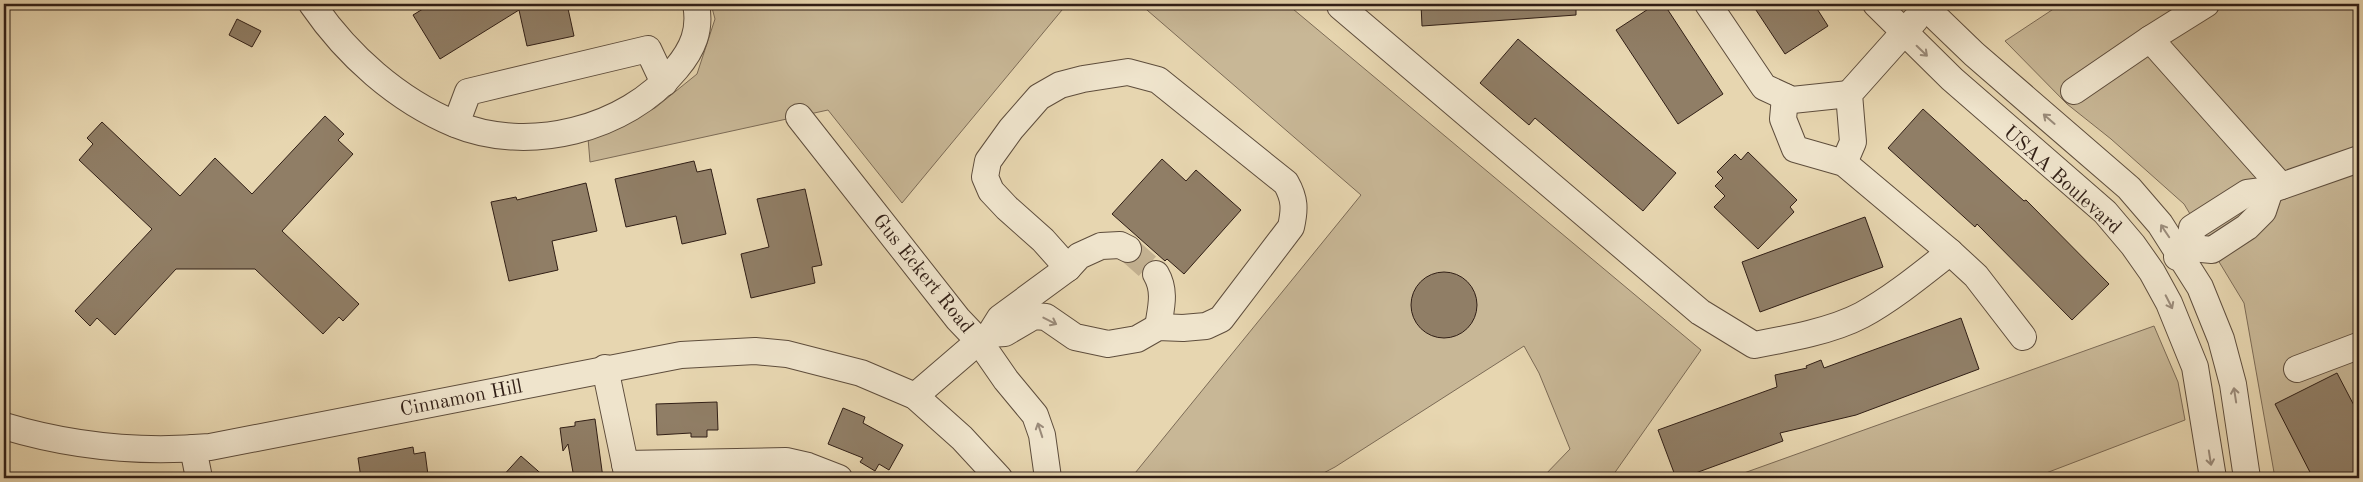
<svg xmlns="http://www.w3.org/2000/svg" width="2363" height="482" viewBox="0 0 2363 482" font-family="'Old Standard TT',serif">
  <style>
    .green { fill: #c8b796; stroke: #7c6b56 }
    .building { fill: #907e66; stroke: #311f16 }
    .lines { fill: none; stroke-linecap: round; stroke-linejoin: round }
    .minor-tunnel { stroke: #c3b191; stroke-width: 26; stroke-dasharray: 26 13; stroke-linecap: butt }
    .minor-casing { stroke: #5e4d3c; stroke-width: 28 }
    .minor { stroke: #efe4cc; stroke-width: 26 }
    .oneway { stroke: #9a8b7a }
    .labels { text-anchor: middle; stroke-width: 4; stroke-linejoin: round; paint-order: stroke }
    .street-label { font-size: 20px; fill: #311f16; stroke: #efe4cc }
  </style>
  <rect width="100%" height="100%" fill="#e7d6b0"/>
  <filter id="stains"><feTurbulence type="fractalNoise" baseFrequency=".004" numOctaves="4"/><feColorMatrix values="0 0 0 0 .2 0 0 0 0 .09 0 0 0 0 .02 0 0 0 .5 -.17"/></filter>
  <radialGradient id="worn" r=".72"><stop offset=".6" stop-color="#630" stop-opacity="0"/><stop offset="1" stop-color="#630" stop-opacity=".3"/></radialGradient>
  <g class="green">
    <polygon points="711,4 1067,4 902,203 828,110 590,162 588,138 655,108 697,74 715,19"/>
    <polygon points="1140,4 1287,4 1701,350 1611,478 1542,478 1570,449 1539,373 1524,346 1335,467 1314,478 1131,478 1361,195"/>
    <polygon points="2061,4 2359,4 2359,478 2275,478 2244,303 2184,204 2111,139 2067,104 2005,41"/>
    <polygon points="2154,326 2178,382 2185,420 2033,478 1730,478"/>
  </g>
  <g class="building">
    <polygon points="431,4 567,4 574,36 527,46 519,10 440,59 413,15"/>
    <polygon points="1421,4 1576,4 1576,15 1422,26"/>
    <polygon points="1656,4 1664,4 1723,94 1678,124 1616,30"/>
    <polygon points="1752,4 1814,4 1828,26 1785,54"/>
    <polygon points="237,19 261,31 252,47 229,35"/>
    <polygon points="1518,39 1676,173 1643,211 1535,118 1529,125 1480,83"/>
    <polygon points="1923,109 2024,201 2026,200 2109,284 2072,320 1977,224 1975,227 1888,148"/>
    <polygon points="325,116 344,134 338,140 353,154 282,231 359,304 343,321 339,317 323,334 255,269 176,269 115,335 97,318 90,326 75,311 152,229 79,160 93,144 87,138 102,122 180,196 215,158 252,194"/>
    <polygon points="1748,152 1797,200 1790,207 1794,212 1758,249 1714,207 1725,196 1715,186 1723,178 1717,172 1735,154 1741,160"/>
    <polygon points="1162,159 1186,181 1196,170 1241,210 1184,274 1167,259 1165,261 1112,214"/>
    <polygon points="694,161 697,172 711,169 726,234 682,244 676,216 626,227 615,179"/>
    <polygon points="586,183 597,231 552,241 558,270 509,281 491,202 516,197 517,200"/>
    <polygon points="805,189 822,265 812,267 815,283 751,298 741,254 769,247 757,199"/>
    <polygon points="1865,217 1883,267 1760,312 1742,262"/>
    <circle cx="1444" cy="305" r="33"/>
    <polygon points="1961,318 1979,369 1856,415 1780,433 1783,441 1682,478 1676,478 1658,430 1777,387 1775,375 1807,368 1806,366 1821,360 1824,368"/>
    <polygon points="2337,373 2359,415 2359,478 2313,478 2275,404"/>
    <polygon points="717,402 718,430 707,430 707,437 691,437 691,433 657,435 656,404"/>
    <polygon points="843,408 865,417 863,423 903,445 889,470 879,464 875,471 860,462 863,458 828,444"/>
    <polygon points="595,419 603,478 574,478 568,444 563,451 560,428 575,426 575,422"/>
    <polygon points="413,447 414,454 425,452 428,475 410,478 361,478 358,458"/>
    <polygon points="521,456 546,478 501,478"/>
  </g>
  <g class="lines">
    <polyline class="minor-tunnel" points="1128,249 1156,274"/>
    <g class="minor-casing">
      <g id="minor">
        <path d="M312,4C347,55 397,100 455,124C528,154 626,130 676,69C693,49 701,30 696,4"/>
        <path d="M1341,4L1340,6L1700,312L1754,345C1787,339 1832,331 1862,315C1893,298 1922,274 1950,252L1844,163L1795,149L1783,119L1785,97"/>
        <polyline points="1708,4 1764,87 1792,100 1849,94"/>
        <polyline points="1876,4 1952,79 2105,212 2133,245 2152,272 2169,303 2195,367 2213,478"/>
        <polyline points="1922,4 1974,54 2129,188 2160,224 2200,287 2221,339 2233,384 2247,478"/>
        <polyline points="2206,4 2150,39 2281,186"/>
        <polyline points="2074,91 2150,39"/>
        <polyline points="799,117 958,319 979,341 915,396"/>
        <polyline points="456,124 468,92 648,49 664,83"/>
        <polyline points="1844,163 1853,142 1849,94 1915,20"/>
        <polyline points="2191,248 2192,228 2247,193 2270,190 2359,159"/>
        <polyline points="1950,252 1976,276 2023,337"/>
        <polyline points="2177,257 2191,248 2212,250 2247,227 2263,211 2270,190"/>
        <path d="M1156,274C1166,291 1161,308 1158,327"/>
        <path d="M990,334L1005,333L1034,316L1046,317L1075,337L1108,344L1137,339L1158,327L1183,328L1206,326L1221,319L1291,227C1295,209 1295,199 1286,183L1158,80L1128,72L1083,79L1060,85L1039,97L1011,129L988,161L985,177L991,191L1007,208L1043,240L1068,268"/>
        <polyline points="605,368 628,478"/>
        <polyline points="2297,369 2358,346"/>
        <path d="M4,426C70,446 141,453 210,447L681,355L755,351L787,354L861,373L915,396L962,438L999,478"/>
        <polyline points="193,448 199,478"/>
        <polyline points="625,464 786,461 808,466 839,478"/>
        <polyline points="1048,478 1042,435 1035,415 1006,380 979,341 990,334 1000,318 1068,268 1079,256 1101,246 1120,245 1128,249"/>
      </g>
    </g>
    <use href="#minor" class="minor"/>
  </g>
  <defs><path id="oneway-shaft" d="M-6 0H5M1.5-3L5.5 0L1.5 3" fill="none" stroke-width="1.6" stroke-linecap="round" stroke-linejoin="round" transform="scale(1.25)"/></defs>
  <g class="oneway">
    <use href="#oneway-shaft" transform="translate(1922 51) rotate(44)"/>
    <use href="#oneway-shaft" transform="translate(2049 119) rotate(-139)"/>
    <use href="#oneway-shaft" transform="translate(2165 231) rotate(-124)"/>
    <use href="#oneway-shaft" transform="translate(2169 302) rotate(63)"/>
    <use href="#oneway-shaft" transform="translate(1050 321) rotate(27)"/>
    <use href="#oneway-shaft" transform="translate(2235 395) rotate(-99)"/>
    <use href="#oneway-shaft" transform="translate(1040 430) rotate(-108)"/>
    <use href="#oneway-shaft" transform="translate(2210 458) rotate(81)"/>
  </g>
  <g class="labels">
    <g class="street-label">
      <text transform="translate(2063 179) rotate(42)" y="7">USAA Boulevard</text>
      <text transform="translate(924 273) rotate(51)" y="7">Gus Eckert Road</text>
      <text transform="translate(461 397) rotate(-11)" y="7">Cinnamon Hill</text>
    </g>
  </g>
  <rect width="2363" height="482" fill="none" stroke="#e7d6b0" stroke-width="20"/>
  <rect x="5" y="5" width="2353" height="472" fill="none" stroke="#311f16" stroke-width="2.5"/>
  <rect x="10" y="10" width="2343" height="462" fill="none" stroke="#311f16"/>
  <rect width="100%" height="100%" filter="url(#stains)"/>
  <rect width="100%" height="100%" fill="url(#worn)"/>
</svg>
